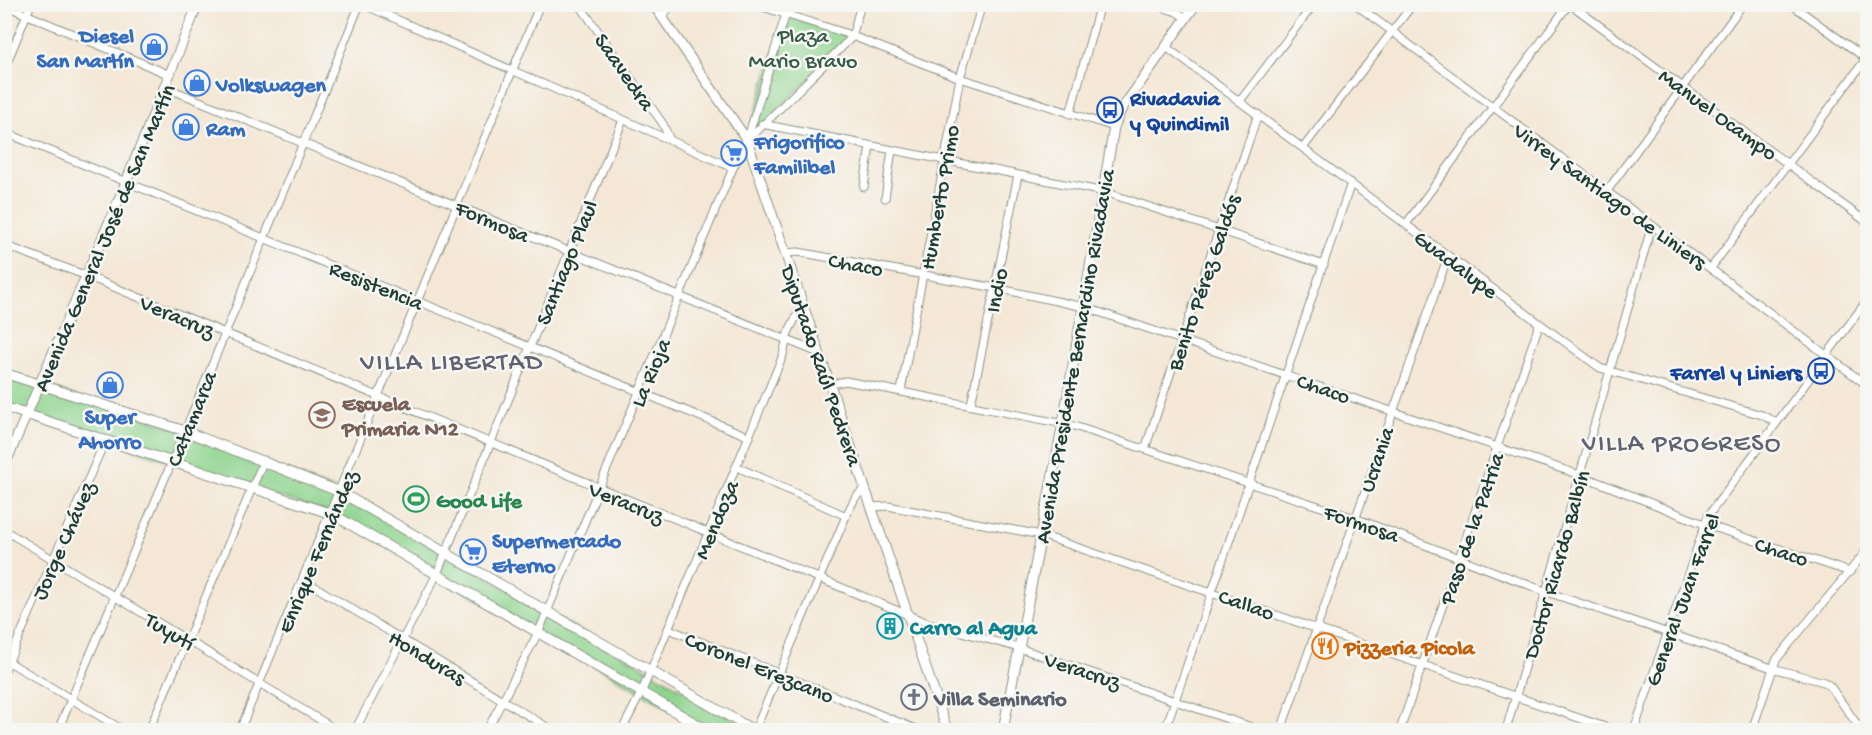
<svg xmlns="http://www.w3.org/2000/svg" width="1872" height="735" viewBox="0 0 1872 735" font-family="'Gochi Hand',sans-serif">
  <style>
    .green { fill: #8ed48e; stroke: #568861; stroke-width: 1.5 }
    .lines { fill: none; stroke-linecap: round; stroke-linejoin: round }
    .street-casing { stroke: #8a9284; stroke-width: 9 }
    .secondary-casing { stroke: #8a9284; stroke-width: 11 }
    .street { stroke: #fff; stroke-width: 7 }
    .secondary { stroke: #fff; stroke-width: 9 }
    .labels { text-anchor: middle; stroke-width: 5; stroke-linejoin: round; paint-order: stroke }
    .shop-label { font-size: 22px; font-weight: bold; fill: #366cbe; stroke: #f6f6f2; text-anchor: start }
    .park-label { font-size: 22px; fill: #355b46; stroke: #f6f6f2 }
    .street-label { font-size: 22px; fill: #1f3d34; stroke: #f6f6f2 }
    .transit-label { font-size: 22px; font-weight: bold; fill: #164399; stroke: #f6f6f2; text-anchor: start }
    .education-label { font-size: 22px; font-weight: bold; fill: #785e54; stroke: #f6f6f2; text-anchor: start }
    .leisure-label { font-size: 22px; font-weight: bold; fill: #27864d; stroke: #f6f6f2; text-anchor: start }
    .culture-label { font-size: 22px; font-weight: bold; fill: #0d838f; stroke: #f6f6f2; text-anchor: start }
    .food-label { font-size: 22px; font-weight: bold; fill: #c56008; stroke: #f6f6f2; text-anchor: start }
    .worship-label { font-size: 22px; font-weight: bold; fill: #5b616d; stroke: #f6f6f2; text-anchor: start }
    .quarter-label { font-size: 26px; letter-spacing: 1.5px; fill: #626170; stroke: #f6f6f2 }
  </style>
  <rect width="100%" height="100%" fill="#f6f6f2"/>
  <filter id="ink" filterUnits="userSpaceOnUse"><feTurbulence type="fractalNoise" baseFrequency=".0167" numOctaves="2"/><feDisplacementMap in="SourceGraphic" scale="12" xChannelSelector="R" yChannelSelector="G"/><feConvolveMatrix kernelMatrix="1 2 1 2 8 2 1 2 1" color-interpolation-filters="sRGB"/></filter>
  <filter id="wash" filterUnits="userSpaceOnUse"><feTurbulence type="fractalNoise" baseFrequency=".008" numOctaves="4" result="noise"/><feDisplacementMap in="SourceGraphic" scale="24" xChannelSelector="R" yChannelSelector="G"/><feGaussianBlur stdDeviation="1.35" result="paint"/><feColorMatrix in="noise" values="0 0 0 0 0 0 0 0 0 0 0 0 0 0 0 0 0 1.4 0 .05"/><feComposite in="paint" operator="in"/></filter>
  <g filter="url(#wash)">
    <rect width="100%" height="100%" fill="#f4e7d5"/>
    <g class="green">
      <polygon points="786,14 852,37 747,140"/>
      <polygon points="4,373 185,431 340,492 753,730 707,730 332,514 5,407"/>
    </g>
  </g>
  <g filter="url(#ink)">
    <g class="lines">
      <g class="street-casing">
        <g id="street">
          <polyline points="362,4 733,168"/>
          <polyline points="579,4 663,124 670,140"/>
          <polyline points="753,4 842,32 960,78 1114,127"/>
          <polyline points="1152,4 1177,12 1186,18"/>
          <polyline points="1355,4 1868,386"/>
          <polyline points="1570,4 1868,223"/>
          <polyline points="1791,4 1868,60"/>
          <polyline points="4,5 170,75"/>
          <polyline points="662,17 672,4"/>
          <polyline points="1166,47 1600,368 1762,415 1776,422"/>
          <polyline points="4,70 31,4"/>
          <polyline points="165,87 819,353"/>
          <polyline points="1240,101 1314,4"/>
          <polyline points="1070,114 1100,4"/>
          <polyline points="762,124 1105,192 1324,265"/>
          <polyline points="4,132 750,437"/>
          <polyline points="750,138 852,37 861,4"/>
          <polyline points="1303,148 1413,4"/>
          <polyline points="864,187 870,146"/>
          <polyline points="1607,191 1743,4"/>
          <polyline points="885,198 892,150"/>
          <polyline points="1406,224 1569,4"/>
          <polyline points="4,245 87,276 925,622 1019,648 1260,730"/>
          <polyline points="785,253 798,252 996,288 1084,307 1580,475 1704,524 1850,572"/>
          <polyline points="1711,268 1868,56"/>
          <polyline points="831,384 846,381 1074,426 1355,518 1547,592 1772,668 1824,682 1830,686 1861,730"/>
          <polyline points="901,391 960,78 982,4"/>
          <polyline points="971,404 1018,175"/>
          <polyline points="1145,449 1258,114"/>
          <polyline points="737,467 846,516"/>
          <polyline points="872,507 888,506 1041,535 1614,730"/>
          <polyline points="4,530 337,730"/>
          <polyline points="304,580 552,730"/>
          <polyline points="669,629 918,730"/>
          <polyline points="4,659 123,730"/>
          <polyline points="4,672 105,441"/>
          <polyline points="58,730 185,431 360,4"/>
          <polyline points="149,730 264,460"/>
          <polyline points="240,730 540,4"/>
          <polyline points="355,730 437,574 623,120"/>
          <polyline points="487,730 539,631 733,168 747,140 789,4"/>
          <polyline points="622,730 642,691 783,355 788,333 802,305"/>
          <polyline points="755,730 846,516 855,498 865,488"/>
          <polyline points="1165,730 1351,183"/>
          <polyline points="1281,730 1448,256"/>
          <polyline points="1400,730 1539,325"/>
          <polyline points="1506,730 1652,225"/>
          <polyline points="1634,730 1708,516 1868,299"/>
          <polyline points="1752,730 1776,660 1868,549"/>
        </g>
      </g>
      <g class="secondary-casing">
        <g id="secondary">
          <polyline points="653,4 747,140 947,730"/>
          <polyline points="4,373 185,431 340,492 753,730"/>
          <polyline points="4,407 332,514 707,730"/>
          <polyline points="4,467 120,197 198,4"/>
          <polyline points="1003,730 1063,423 1114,127 1121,110 1196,4"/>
        </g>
      </g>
      <use href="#street" class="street"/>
      <use href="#secondary" class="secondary"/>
    </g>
  </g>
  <defs>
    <g id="shop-ring" transform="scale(1.35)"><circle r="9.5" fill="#f6f6f2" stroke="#3f7fe0" stroke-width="1.5"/><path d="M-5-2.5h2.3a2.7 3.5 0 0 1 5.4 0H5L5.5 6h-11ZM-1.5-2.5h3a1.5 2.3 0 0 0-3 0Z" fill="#3f7fe0"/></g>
    <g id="bus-ring" transform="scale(1.35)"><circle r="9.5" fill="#f6f6f2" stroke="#1a4fb4" stroke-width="1.5"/><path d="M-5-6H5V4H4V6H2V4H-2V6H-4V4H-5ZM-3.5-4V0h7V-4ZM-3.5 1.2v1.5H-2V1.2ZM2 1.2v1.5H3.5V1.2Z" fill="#1a4fb4"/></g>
    <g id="supermarket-ring" transform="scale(1.35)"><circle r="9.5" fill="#f6f6f2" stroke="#3f7fe0" stroke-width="1.5"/><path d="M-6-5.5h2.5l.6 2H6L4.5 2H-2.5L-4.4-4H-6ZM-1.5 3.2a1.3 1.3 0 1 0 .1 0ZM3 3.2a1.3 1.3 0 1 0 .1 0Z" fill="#3f7fe0"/></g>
    <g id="school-ring" transform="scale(1.35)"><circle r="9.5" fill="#f6f6f2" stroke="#8d6e63" stroke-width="1.5"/><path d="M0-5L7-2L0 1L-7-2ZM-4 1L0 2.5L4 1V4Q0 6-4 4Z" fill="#8d6e63"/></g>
    <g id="stadium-ring" transform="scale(1.35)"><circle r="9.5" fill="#f6f6f2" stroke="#2e9e5b" stroke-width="1.5"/><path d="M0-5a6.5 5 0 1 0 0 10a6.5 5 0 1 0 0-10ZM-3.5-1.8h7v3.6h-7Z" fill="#2e9e5b"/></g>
    <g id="building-ring" transform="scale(1.35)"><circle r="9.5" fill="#f6f6f2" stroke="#0f9aa8" stroke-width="1.5"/><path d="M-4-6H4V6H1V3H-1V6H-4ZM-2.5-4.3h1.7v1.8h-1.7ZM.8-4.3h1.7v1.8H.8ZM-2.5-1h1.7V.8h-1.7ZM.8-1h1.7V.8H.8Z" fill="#0f9aa8"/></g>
    <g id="restaurant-ring" transform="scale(1.35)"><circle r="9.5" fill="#f6f6f2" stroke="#e8710a" stroke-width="1.5"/><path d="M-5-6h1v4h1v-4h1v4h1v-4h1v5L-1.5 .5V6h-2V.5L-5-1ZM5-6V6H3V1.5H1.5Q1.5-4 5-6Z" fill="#e8710a"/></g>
    <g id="church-ring" transform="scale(1.35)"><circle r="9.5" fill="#f6f6f2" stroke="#6b7280" stroke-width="1.5"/><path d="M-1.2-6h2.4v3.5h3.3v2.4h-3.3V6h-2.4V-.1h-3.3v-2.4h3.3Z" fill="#6b7280"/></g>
  </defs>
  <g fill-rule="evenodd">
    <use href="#shop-ring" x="154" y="47"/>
    <use href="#shop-ring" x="197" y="83"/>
    <use href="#bus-ring" x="1110" y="110"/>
    <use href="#shop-ring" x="186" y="127"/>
    <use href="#supermarket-ring" x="734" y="153"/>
    <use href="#bus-ring" x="1821" y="371"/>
    <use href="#shop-ring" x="110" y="385"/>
    <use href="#school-ring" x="322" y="415"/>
    <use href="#stadium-ring" x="416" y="499"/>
    <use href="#supermarket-ring" x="473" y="552"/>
    <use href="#building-ring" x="890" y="626"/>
    <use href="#restaurant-ring" x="1325" y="646"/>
    <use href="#church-ring" x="914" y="697"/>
  </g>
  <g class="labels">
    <g class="shop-label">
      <text x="134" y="42" text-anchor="end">Diesel<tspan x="134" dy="25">San Martín</tspan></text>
      <text x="216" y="91">Volkswagen</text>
      <text x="206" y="135">Ram</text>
      <text x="754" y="148">Frigorifico<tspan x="754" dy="25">Familibel</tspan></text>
      <text x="110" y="423" text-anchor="middle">Super<tspan x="110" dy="25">Ahorro</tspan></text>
      <text x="492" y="547">Supermercado<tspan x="492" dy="25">Eterno</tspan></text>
    </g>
    <g class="park-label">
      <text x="803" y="42">Plaza<tspan x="803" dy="25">Mario Bravo</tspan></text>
    </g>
    <g class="street-label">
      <text transform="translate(626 71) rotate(55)" y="8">Saavedra</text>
      <text transform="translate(1719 113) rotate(36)" y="8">Manuel Ocampo</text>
      <text transform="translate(1611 195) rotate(36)" y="8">Virrey Santiago de Liniers</text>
      <text transform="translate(938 197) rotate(-80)" y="8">Humberto Primo</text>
      <text transform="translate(493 220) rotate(23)" y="8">Formosa</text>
      <text transform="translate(103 237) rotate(-67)" y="8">Avenida General José de San Martín</text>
      <text transform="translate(565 262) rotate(-68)" y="8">Santiago Plaul</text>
      <text transform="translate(856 263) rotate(10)" y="8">Chaco</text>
      <text transform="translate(1457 263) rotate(37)" y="8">Guadalupe</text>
      <text transform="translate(1202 282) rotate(-71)" y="8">Benito Pérez Galdós</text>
      <text transform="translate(377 284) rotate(22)" y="8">Resistencia</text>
      <text transform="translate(995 290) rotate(-79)" y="8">Indio</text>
      <text transform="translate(178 315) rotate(23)" y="8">Veracruz</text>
      <text transform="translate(1073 356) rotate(-80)" y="8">Avenida Presidente Bernardino Rivadavia</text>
      <text transform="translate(823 365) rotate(71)" y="8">Diputado Raúl Pedrera</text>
      <text transform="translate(649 372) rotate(-67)" y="8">La Rioja</text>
      <text transform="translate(1324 387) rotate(19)" y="8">Chaco</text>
      <text transform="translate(190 418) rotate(-68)" y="8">Catamarca</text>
      <text transform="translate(1375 459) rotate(-71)" y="8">Ucrania</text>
      <text transform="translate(627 501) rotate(22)" y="8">Veracruz</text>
      <text transform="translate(715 519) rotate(-67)" y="8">Mendoza</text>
      <text transform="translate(1362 522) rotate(19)" y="8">Formosa</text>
      <text transform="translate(1470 528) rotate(-71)" y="8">Paso de la Patria</text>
      <text transform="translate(62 540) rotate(-66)" y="8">Jorge Chávez</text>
      <text transform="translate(1782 550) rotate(18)" y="8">Chaco</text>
      <text transform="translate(316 551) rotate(-67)" y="8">Enrique Fernández</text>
      <text transform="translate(1555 564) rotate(-74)" y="8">Doctor Ricardo Balbín</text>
      <text transform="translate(1681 599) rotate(-70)" y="8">General Juan Farrel</text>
      <text transform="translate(1247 603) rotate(19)" y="8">Callao</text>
      <text transform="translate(171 630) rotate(31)" y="8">Tuyutí</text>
      <text transform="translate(428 656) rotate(31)" y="8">Honduras</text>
      <text transform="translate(760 666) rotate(22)" y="8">Coronel Erezcano</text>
      <text transform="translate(1083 669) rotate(18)" y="8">Veracruz</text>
    </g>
    <g class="transit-label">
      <text x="1130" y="105">Rivadavia<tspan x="1130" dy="25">y Quindimil</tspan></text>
      <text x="1802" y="379" text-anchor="end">Farrel y Liniers</text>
    </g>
    <g class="education-label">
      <text x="342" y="410">Escuela<tspan x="342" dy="25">Primaria N12</tspan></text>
    </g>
    <g class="leisure-label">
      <text x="436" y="507">Good Life</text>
    </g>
    <g class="culture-label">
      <text x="910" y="634">Carro al Agua</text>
    </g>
    <g class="food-label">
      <text x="1344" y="654">Pizzeria Picola</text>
    </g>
    <g class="worship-label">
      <text x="934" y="705">Villa Seminario</text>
    </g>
    <g class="quarter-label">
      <text x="452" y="369">VILLA LIBERTAD</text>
      <text x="1682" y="450">VILLA PROGRESO</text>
    </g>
  </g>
  <rect width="1872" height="735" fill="none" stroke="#f6f6f2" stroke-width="24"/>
</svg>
